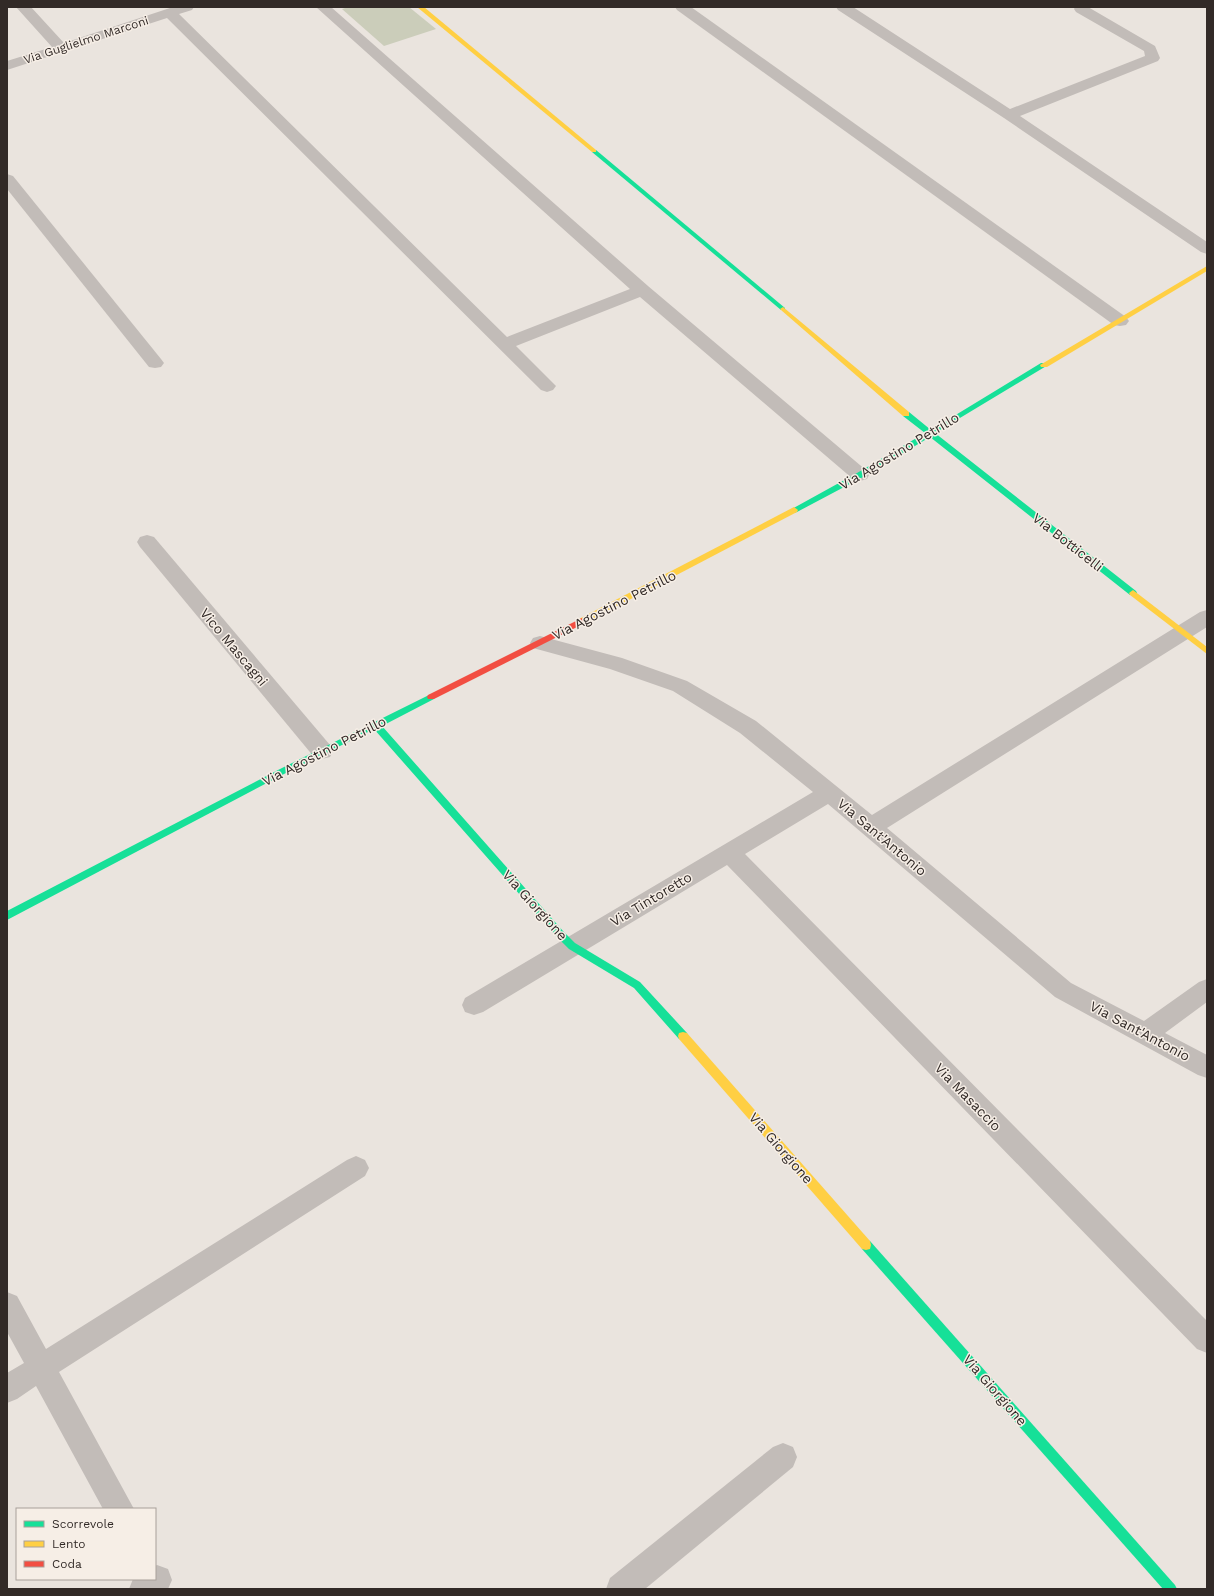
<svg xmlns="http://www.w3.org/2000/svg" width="1214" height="1596" viewBox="0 0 1214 1596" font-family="'Work Sans',sans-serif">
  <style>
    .green { fill: #cbcdba }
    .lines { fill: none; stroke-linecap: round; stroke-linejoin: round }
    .street { fill: #c2bcb8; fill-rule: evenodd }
    .fast { fill: #16e098; fill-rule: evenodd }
    .slow { fill: #ffcf43; fill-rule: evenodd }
    .jam { fill: #f24e42; fill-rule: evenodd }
    .labels { text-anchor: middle; stroke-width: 3; stroke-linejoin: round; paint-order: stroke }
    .far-street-label { font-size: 12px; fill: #322a27; stroke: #f6eee6 }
    .street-label { font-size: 14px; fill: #322a27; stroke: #f6eee6 }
  </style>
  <rect width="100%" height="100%" fill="#eae4de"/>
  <polygon class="green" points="348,7 409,7 436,29 384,46 342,9"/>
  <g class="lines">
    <g class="street">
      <polygon points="16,7 31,7 64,43 173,7 194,7 192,10 179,14 507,337 630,289 316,7 331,7 648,286 867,471 869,475 867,479 860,481 853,479 640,297 516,346 556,386 553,390 547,392 541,390 167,18 7,70 7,61 52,47"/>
      <polygon points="675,7 691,7 1126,317 1129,321 1126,325 1120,326 1114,325 677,10"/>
      <polygon points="836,7 853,7 1010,109 1145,56 1144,51 1076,12 1074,9 1075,7 1088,7 1155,46 1160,58 1158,61 1020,116 1207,242 1207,254 1201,252 1004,118 838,10"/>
      <polygon points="7,174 13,176 161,359 164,363 161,367 155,368 149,367 7,189"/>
      <polygon points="147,535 154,537 330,745 333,751 330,757 322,759 314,757 140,547 137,542 140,537"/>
      <polygon points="1207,610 1207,627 887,828 1071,983 1144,1021 1199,982 1207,979 1207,1002 1165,1033 1207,1055 1207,1078 1198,1075 1055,997 828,804 745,854 1207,1321 1207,1353 1197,1349 727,865 483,1012 474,1015 465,1012 462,1005 465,998 813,792 740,733 673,691 610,669 533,648 530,643 533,638 540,636 622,658 687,681 756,721 872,815 1200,612"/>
      <polygon points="356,1156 365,1160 369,1168 365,1176 59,1372 134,1509 103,1509 36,1386 17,1399 7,1403 7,1373 24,1363 7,1332 7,1292 17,1296 46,1349 347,1160"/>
      <polygon points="783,1443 793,1447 797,1457 793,1467 645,1589 606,1589 610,1578 773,1447"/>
      <polygon points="157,1565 168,1569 172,1580 168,1589 129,1589 133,1579 155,1579 155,1566"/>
    </g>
    <g class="fast">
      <polygon points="592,150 596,150 785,308 785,310 781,310 592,152"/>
      <polygon points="1041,363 1047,363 1048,365 935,433 1136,591 1137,593 1136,595 1130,595 930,437 863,477 797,512 794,513 790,510 857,473 925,433 903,416 903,412 909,412 931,430"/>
      <polygon points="431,694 434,695 435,697 434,699 382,726 563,931 575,943 640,982 687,1033 688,1036 687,1039 683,1040 679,1039 634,988 569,949 557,937 374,729 284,774 7,920 7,911 278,770"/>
      <polygon points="866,1240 870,1241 1175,1585 1177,1589 1163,1589 862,1249 861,1245 862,1241"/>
    </g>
    <g class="slow">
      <polygon points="417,7 424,7 596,150 596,152 592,152"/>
      <polygon points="1207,266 1207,271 1047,367 1041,367 1040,365"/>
      <polygon points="783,307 909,412 909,416 903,416 781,310 780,309"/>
      <polygon points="794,507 798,510 797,512 585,623 582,624 578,621 579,619"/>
      <polygon points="1133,590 1207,647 1207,654 1130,595 1129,593"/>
      <polygon points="683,1032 687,1033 870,1241 871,1245 870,1249 866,1250 862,1249 679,1039 678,1036 679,1033"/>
    </g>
    <polygon class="jam" points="582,618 586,621 585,623 434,699 428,699 427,697 428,695"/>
  </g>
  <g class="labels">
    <g class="far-street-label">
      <text transform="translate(86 40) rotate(-18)" y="4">Via Guglielmo Marconi</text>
    </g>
    <g class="street-label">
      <text transform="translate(899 451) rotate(-31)" y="5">Via Agostino Petrillo</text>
      <text transform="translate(1068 542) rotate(38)" y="5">Via Botticelli</text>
      <text transform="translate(614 605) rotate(-27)" y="5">Via Agostino Petrillo</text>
      <text transform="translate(234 647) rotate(50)" y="5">Vico Mascagni</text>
      <text transform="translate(324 751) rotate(-27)" y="5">Via Agostino Petrillo</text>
      <text transform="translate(882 837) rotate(40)" y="5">Via Sant'Antonio</text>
      <text transform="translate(651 899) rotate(-31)" y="5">Via Tintoretto</text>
      <text transform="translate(535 905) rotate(48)" y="5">Via Giorgione</text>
      <text transform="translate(1140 1031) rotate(28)" y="5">Via Sant'Antonio</text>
      <text transform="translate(968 1097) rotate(46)" y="5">Via Masaccio</text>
      <text transform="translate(781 1148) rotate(49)" y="5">Via Giorgione</text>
      <text transform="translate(995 1390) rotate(49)" y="5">Via Giorgione</text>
    </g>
  </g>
  <rect width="1214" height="1596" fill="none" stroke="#322a27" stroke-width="16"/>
  <rect x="16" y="1508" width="140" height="72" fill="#f6eee6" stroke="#a8a09a"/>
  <rect x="24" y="1521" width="20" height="6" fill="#16e098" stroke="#a8a09a"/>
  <text x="52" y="1528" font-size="12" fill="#322a27">Scorrevole</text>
  <rect x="24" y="1541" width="20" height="6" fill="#ffcf43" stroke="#a8a09a"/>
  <text x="52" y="1548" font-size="12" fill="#322a27">Lento</text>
  <rect x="24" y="1561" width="20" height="6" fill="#f24e42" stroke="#a8a09a"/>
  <text x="52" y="1568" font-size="12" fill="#322a27">Coda</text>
</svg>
